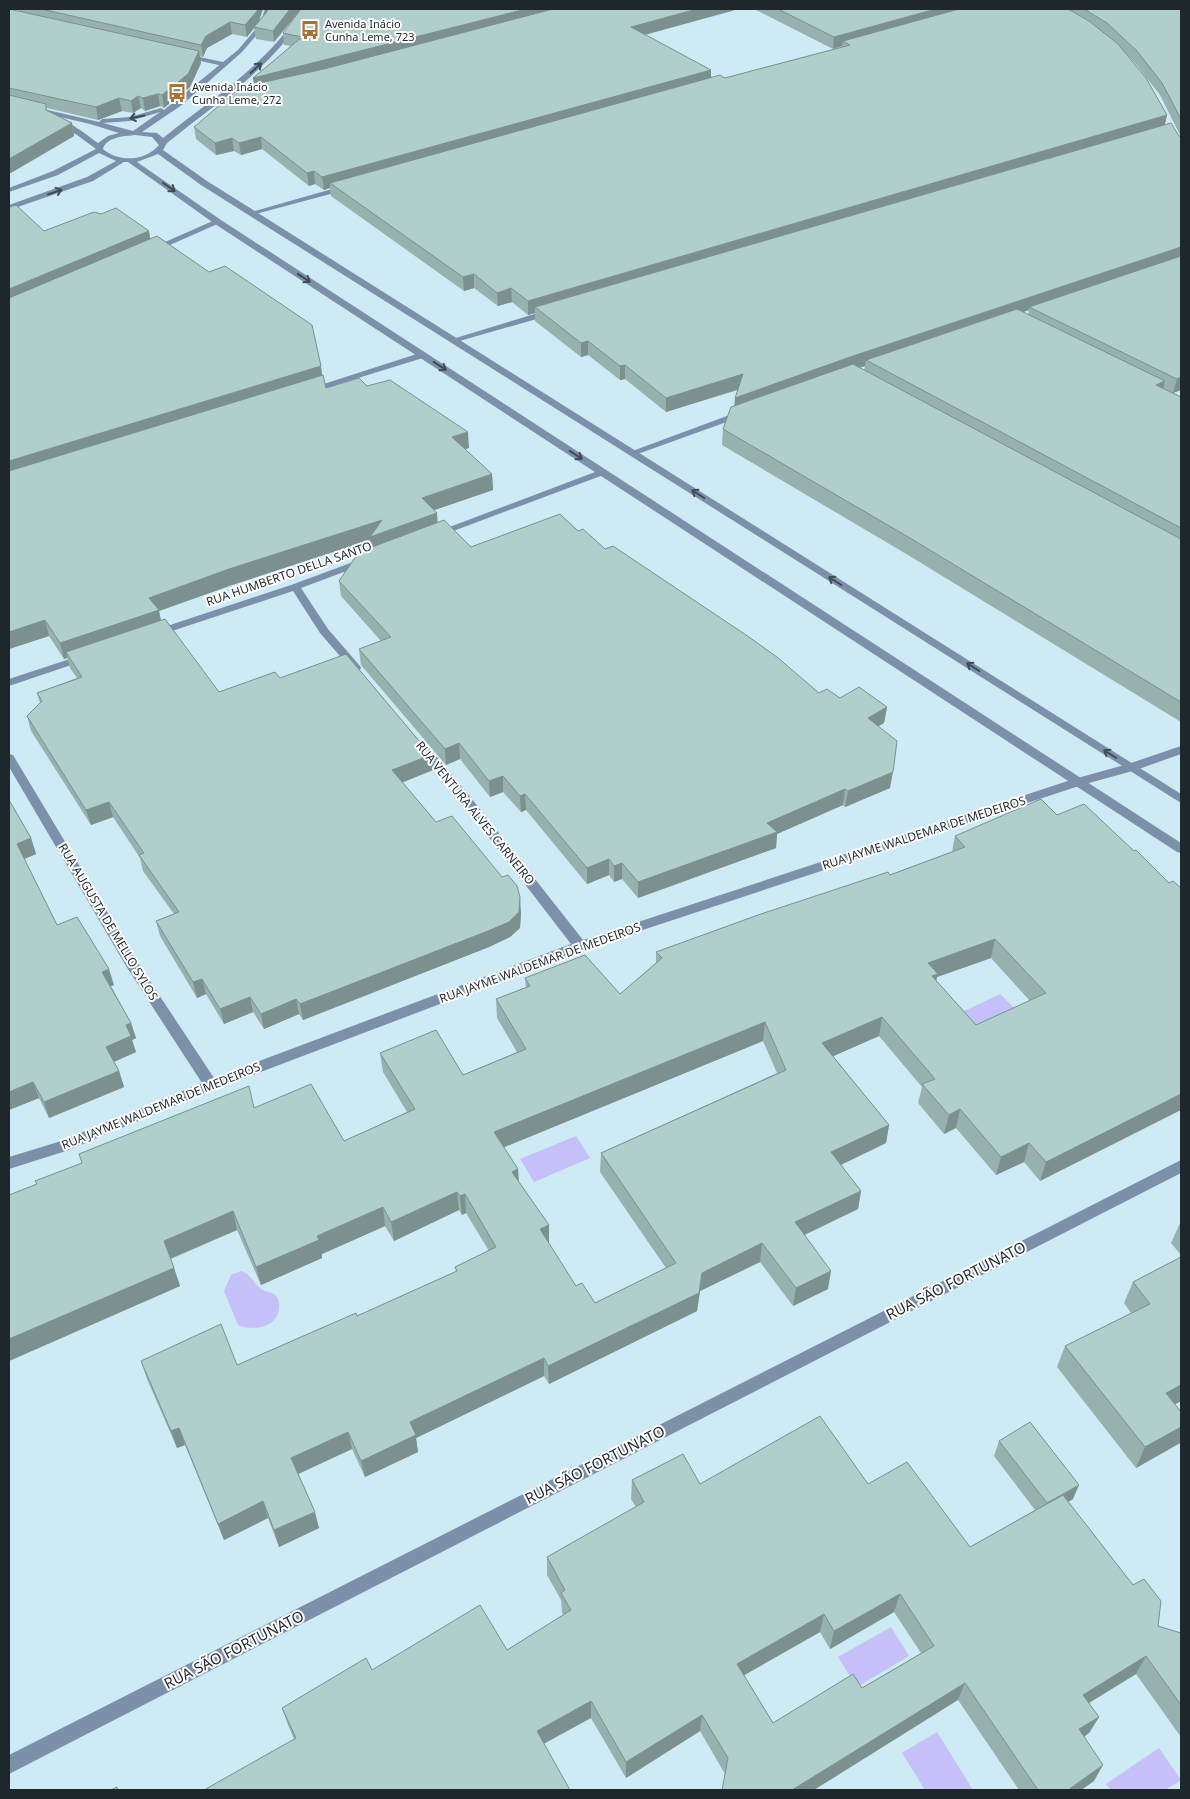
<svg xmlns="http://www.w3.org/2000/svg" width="1190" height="1799" viewBox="0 0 1190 1799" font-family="'Noto Sans',sans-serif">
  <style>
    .water { fill: #c5c0f8 }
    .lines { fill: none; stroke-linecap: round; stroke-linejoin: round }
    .minor { fill: #7d90a9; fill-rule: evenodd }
    .tertiary { fill: #7d90a9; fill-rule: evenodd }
    .wall { fill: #97b1af; fill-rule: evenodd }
    .shaded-wall { fill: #7b908f }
    .building { fill: #b0cecc; stroke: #7b908f; fill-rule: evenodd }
    .oneway { stroke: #3f4c58 }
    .labels { text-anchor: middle; stroke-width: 4; stroke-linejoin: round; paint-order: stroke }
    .far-poi-label { font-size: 11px; fill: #1e282c; stroke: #fff; text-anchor: start }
    .street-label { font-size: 12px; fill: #1e282c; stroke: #fff }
    .near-street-label { font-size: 15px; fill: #1e282c; stroke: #fff }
  </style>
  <rect width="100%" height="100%" fill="#ceeaf5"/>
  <g class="water">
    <polygon points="1000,994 1014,1008 975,1027 962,1012"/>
    <polygon points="576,1136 590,1158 534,1182 520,1159"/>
    <path d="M241,1271C251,1274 253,1283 261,1289C265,1292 271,1291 275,1295C278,1297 279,1302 279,1305C280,1327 254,1332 238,1325L224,1291L231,1275Z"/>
    <polygon points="891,1627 909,1656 857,1687 838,1657"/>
    <polygon points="937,1732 973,1790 925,1790 902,1753"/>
    <polygon points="1159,1748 1181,1780 1165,1790 1111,1790 1106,1784"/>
  </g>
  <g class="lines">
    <g class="minor">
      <polygon points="185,54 223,62 226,64 223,66 183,57 182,56"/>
      <polygon points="243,95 247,97 245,98 212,105 208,103"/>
      <polygon points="346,185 349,185 349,189 252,215 248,213"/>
      <polygon points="215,220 222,222 154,252 147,250"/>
      <polygon points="551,309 554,310 554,314 456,342 449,340"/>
      <polygon points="423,352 426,353 426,357 313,392 310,393 305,390"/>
      <polygon points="743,410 746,411 746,415 635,455 629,455 627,453"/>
      <polygon points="603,469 606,470 606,474 440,536 436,537 431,534"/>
      <polygon points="364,558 369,561 368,563 301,588 328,629 360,666 361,668 360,670 352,670 320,633 293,591 160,635 156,636 151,633 152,631 291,585"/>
      <polygon points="85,654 90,657 89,659 9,686 9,679"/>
      <polygon points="422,743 426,744 464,789 583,940 1074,779 1128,764 1181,746 1181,754 1136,770 1082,785 585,949 216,1089 66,1151 9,1169 9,1157 58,1142 202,1083 126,966 9,767 9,754 13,755 136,960 214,1078 571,944 456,795 418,750 416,747 418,744"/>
      <polygon points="1181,1160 1181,1173 9,1774 9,1755"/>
    </g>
    <path class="tertiary" d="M265,9H271L266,24L242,52L182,105L142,132L157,133L163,138C214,97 266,66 302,9H308C271,70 221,99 167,143L163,150L207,181L1181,794V803L201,185L158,154L137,162L221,220L1181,843V853L1177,852L215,224L128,162H124L93,181L9,210V205L87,177L116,161L99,153L58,175L9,192V188L53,171L96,149L77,135L55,123V119C68,119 88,136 98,143L108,136L119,133L90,124L9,105V101L99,122L102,119L130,117L161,108L164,110L238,50L260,24ZM160,112L133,131L103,123L130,121ZM135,135L152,137L159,145C146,161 119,163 103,149C106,137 124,136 135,135Z"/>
  </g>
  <g class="wall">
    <polygon points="9,9 17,9 14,10 19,12 19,9 263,9 259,22 301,9 274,42 256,39 254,28 247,37 232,34 207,48 203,57 199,56 201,63 190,87 164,108 160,106 145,111 141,108 133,113 122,111 98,120 47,108 47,111 72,123 74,136 9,174"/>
    <path d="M754,9H1181V390L1173,393L1181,397V722L908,555L722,445L723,429L734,406L738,390L666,412L625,379L620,380L588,355L581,357L535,321V313L528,315L512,302L498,306L474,288L464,291L331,196L330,188L324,190L315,184L309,186L262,149L241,155L234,151L216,155L196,139L194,127L254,85L253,78L291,46L284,45L283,33L645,35L711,77L725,78L842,47V46L833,49ZM1127,55L1135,63L1160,95L1181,137L1179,136L1165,124L1167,115ZM1029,310L1028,315L1023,312ZM865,366L864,370L859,368L861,367Z"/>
    <polygon points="101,214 149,231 150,239 322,376 326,388 367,386 469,448 465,449 492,474 493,490 434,510 437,523 471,547 578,531 819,693 840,698 887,707 884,723 878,726 890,788 845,807 843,805 777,834 776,848 638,898 622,879 614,882 609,875 587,884 526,810 521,812 503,792 490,797 460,759 446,765 361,665 359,649 381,641 341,596 339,581 371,548 370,540 232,585 159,611 161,621 219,692 280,678 433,770 402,782 436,822 521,913 520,928 510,937 489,947 303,1020 299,1014 264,1029 253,1012 224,1024 206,994 197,998 160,936 156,921 174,914 143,871 140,858 113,817 91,825 31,731 27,716 40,703 37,693 77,678 70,668 67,658 64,659 49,636 9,649 44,231"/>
    <polygon points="9,800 31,838 36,854 24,859 57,925 114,985 111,986 131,1023 136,1038 132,1040 136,1052 114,1062 119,1071 124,1087 49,1118 39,1098 9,1110"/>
    <path d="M1057,815L1169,883L1040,1181L1024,1162L996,1175L956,1128L944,1134L918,1103L922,1087L879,1036L833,1056L889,1125L886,1143L841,1165L861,1191L858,1209L805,1235L828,1289L793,1306L760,1262L700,1291L697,1311L549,1384L544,1376L416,1438L418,1452L365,1477L352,1449L298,1474L319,1528L279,1547L268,1518L224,1540L185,1445L177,1448L147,1379L141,1361L237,1365L357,1316L456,1272L455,1267L489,1251L466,1213L462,1215L459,1210L394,1241L385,1226L322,1254V1258L261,1285L237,1230L171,1259L180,1286L9,1361L254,1108L344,1141L407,1112L383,1072L380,1053L463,1075L517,1052L497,1018L496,999L526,988L525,978L620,994L656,963V952L890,875L952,852L955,836ZM991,958L1030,1001L976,1025L936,980L937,977ZM763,1041L777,1073L601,1153L600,1172L666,1268L595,1303L576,1286L549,1244L519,1182L518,1169L504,1147Z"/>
    <polygon points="1181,1221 1181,1255 1171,1243"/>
    <polygon points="1181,1257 1181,1401 1175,1404 1181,1440 1180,1443 1136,1468 1057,1367 1065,1346 1131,1313 1124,1303 1133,1282"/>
    <path d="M999,1441L1073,1499L1068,1502L1158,1626L1181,1633V1737L1136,1674L1089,1703L1099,1717L1089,1733L1084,1737L1094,1781L1081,1790H1019L958,1700L725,1774L700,1731L626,1778L591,1718L294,1739L288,1725L282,1708L372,1670L507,1650L563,1615L562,1612L561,1600L547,1575V1557L636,1507L631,1499L632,1480L700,1484H868L970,1547L1035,1510L994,1456ZM894,1612L921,1653L862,1688L773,1723L744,1675L820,1632L830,1649Z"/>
  </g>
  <g class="shaded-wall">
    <polygon points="258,9 263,9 258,23 247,37 245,25"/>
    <polygon points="290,9 301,9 274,42 273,31"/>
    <polygon points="526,9 572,9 255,90 253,78"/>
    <polygon points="697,9 739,9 630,39 631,27"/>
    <polygon points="936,9 977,9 843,41 842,46 833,49 834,37"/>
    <polygon points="230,22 232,34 207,48 203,57 201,45 206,36"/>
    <polygon points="199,51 201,63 190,87 164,108 162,95"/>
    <polygon points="711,70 711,83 330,183 330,188 324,190 322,177"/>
    <polygon points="158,94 160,106 145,111 143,98"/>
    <polygon points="138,96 141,108 133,113 131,101"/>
    <polygon points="119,98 122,111 98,120 96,107"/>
    <polygon points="1167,115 1164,128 535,307 535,313 528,315 528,301"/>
    <polygon points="72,123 74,136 9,174 9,159"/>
    <polygon points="261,137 262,149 241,155 239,143"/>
    <polygon points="232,138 234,151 216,155 215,143"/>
    <polygon points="314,171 315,184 309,186 307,173"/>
    <polygon points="149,231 151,245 9,305 9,289"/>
    <polygon points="1181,247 1181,256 1029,307 1029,310 872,363 866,360 865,366 734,413 735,398 850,357"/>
    <polygon points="474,274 474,288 464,291 463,277"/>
    <polygon points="511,288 512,302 498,306 497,293"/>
    <polygon points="588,341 588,355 581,357 581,343"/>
    <polygon points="625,365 625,379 620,380 620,366"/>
    <polygon points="321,366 323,381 9,478 9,461"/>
    <polygon points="743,374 742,388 666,412 666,398"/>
    <polygon points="1181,377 1181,390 1173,393 1177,379"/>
    <polygon points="1165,381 1161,397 1156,385"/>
    <polygon points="468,432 469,448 453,452 452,437"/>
    <polygon points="492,474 493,490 423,514 422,498"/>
    <polygon points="437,513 438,528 371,553 370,540 232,585 159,611 162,626 66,652 67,658 64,659 60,643 149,598 229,569 382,520"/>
    <polygon points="45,620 49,636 9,649 9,632"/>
    <polygon points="887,707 884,723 865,734 868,718"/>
    <polygon points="459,743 460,759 446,765 445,749"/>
    <polygon points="431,755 433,770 394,786 392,770"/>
    <polygon points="893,772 890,788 845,807 848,791"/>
    <polygon points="503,776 503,792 490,797 489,781"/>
    <polygon points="845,789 843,805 777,834 776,848 638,898 638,882 767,823"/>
    <polygon points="525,794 526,810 521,812 520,796"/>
    <polygon points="109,802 113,817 91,825 86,810"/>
    <polygon points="31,838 36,854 22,860 17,844"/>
    <polygon points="609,859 609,875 587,884 587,868"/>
    <polygon points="622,863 622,879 614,882 614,866"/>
    <polygon points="520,897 521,913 520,928 510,937 489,947 303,1020 300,1004"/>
    <polygon points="995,939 991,958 937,977 934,993 928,963"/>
    <polygon points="109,969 114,985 107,988 102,972"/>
    <polygon points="202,979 206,994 197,998 193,982"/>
    <polygon points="250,997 253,1012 224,1024 220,1009"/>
    <polygon points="296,999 299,1014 264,1029 261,1014"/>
    <polygon points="882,1017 879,1036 820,1062 822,1043"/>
    <polygon points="765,1022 763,1041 495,1151 494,1132"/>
    <polygon points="131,1023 136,1038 132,1040 136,1052 111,1063 106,1047 126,1025"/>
    <polygon points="119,1071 124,1087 49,1118 44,1102"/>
    <polygon points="33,1082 39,1098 9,1110 9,1092"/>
    <polygon points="1181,1094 1181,1110 1040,1181 1046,1162"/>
    <polygon points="960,1109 956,1128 944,1134 949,1115"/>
    <polygon points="889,1125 886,1143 828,1171 831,1152"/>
    <polygon points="1029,1143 1024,1162 996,1175 1001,1157"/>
    <polygon points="518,1169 519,1188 512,1172"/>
    <polygon points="861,1191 858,1209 793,1240 795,1222"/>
    <polygon points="457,1192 459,1210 394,1241 391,1222"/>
    <polygon points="465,1194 466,1213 462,1215 460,1196"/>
    <polygon points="383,1207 385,1226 322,1254 322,1258 261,1285 256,1267 317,1236"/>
    <polygon points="233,1211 237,1230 169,1259 164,1241"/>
    <polygon points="549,1225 549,1243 541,1248 540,1229"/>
    <polygon points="762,1243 760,1262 700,1291 697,1311 549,1384 548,1366 702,1273"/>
    <polygon points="174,1268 180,1286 9,1361 9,1339"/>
    <polygon points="831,1271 828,1289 793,1306 796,1288"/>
    <polygon points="544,1358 544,1376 416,1438 418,1452 365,1477 361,1461 410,1422"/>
    <polygon points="1181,1385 1181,1401 1157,1414 1166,1393"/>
    <polygon points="1181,1427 1181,1440 1180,1443 1136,1468 1145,1447"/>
    <polygon points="179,1428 185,1445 177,1448 171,1431"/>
    <polygon points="348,1432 352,1449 296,1475 291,1458"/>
    <polygon points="1079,1485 1073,1499 1041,1518 1047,1504"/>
    <polygon points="263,1501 268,1518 224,1540 218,1524"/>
    <polygon points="315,1512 319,1528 279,1547 274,1530"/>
    <polygon points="900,1594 894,1612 830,1649 834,1631"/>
    <polygon points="824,1614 820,1632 734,1681 737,1664"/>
    <polygon points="1146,1656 1136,1674 1074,1712 1083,1695"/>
    <polygon points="965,1683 958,1700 814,1790 792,1790"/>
    <polygon points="591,1701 591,1718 538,1747 537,1731"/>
    <polygon points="702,1715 700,1731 626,1778 626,1762"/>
    <polygon points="1099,1717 1089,1733 1070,1746 1079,1729"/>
    <polygon points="1103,1765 1094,1781 1081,1790 1068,1790"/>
  </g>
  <g class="building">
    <polygon points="9,9 199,51 188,74 162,95 158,94 143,98 138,96 131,101 119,98 96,107 9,88"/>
    <polygon points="41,9 258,9 257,11 245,25 230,22 206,36 201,45"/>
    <polygon points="268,9 290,9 273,31 254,27 266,13"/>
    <polygon points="301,9 526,9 253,78 302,37 283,33"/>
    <polygon points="553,9 697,9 631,27 711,70 322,177 314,171 307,173 261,137 239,143 232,138 215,143 194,127 241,87 324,69"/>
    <polygon points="778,9 936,9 834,37"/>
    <polygon points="959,9 1068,9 1089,21 1118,44 1146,78 1167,115 528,301 511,288 497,293 474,274 463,277 330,183 720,75 725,78 850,45 843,41"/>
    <polygon points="1084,9 1181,9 1181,119 1162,83 1137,51 1107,23"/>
    <polygon points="9,95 46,104 46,110 72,123 9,159"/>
    <polygon points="1171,123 1179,136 1181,137 1181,247 850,357 735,398 743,374 666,398 625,365 620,366 588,341 581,343 535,307"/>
    <polygon points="16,205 44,231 94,212 101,214 116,208 149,231 9,289 9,207"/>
    <polygon points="157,236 209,272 225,266 312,325 321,366 9,461 9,298"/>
    <polygon points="1181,256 1181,377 1177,379 1029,307"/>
    <polygon points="1017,309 1165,381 1156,385 1181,397 1181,528 866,360"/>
    <polygon points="853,364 1181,539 1181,702 910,538 723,429 731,407"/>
    <polygon points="323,375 326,388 359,378 367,386 390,380 468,432 452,437 492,474 422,498 437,513 370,537 382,520 229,569 149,598 159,610 60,643 45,620 9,632 9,471"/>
    <polygon points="560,514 578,531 583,529 605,549 613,546 746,635 777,657 819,693 827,689 840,698 859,687 887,707 868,718 897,741 893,772 848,791 845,789 767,823 777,832 638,882 622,863 614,866 609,859 587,868 525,794 520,796 503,776 489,781 459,743 445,749 359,649 391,637 339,581 359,552 444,520 471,547"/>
    <polygon points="165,619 219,692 275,672 280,678 346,654 431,755 392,770 436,822 452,816 502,877 508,875 517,886 520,897 519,912 509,922 488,931 300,1004 296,999 261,1014 250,997 220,1009 202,979 193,982 156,921 179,912 139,855 144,853 109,802 86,810 27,716 42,701 37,693 82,677 66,652"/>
    <path d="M1041,799L1057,815L1084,804L1134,851L1136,850L1169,883L1173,881L1181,888V1094L1046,1162L1029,1143L1001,1157L960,1109L949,1115L922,1084L935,1079L882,1017L822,1043L889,1125L831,1152L861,1191L795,1222L831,1271L796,1288L762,1243L702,1273L699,1293L548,1366L544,1358L410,1422L416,1435L361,1461L348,1432L291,1458L315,1512L274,1530L263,1501L218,1524L179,1428L171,1431L141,1361L221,1324L237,1365L356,1313L357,1316L457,1271L455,1267L496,1247L465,1194L460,1196L457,1192L391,1222L383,1207L317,1236L319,1240L256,1267L233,1211L164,1241L174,1268L9,1339V1195L37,1184L35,1181L82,1163L79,1154L249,1086L254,1108L311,1084L344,1141L415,1109L380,1053L436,1030L463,1075L526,1049L496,999L530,986L525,978L585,955L620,994L662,958L656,952L758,915L888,872L890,875L965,847L955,836ZM995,939L1046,993L976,1025L932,976L938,974L928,963ZM765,1022L786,1070L601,1153L676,1263L595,1303L582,1283L576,1286L540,1229L549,1225L512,1172L518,1169L494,1132Z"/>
    <polygon points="9,800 31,838 17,844 57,925 77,917 109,969 102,972 131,1023 126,1025 131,1036 106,1047 119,1071 44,1102 33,1082 9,1092"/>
    <polygon points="1181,1257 1181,1385 1166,1393 1181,1412 1181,1427 1145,1447 1065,1346 1150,1304 1133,1282"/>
    <path d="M820,1416L868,1484L907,1462L970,1547L1063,1495L1133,1585L1144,1579L1161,1601L1158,1626L1181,1633V1705L1146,1656L1083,1695L1099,1717L1079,1729L1103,1765L1068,1790H1038L965,1683L792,1790H722L728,1758L702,1715L626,1762L591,1701L537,1731L570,1790H204L296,1738L282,1708L366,1658L372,1670L480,1605L507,1650L571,1610L561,1593L565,1590L547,1557L644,1502L632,1480L683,1454L700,1484ZM900,1594L934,1646L862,1688L853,1674L773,1723L737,1664L824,1614L834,1631Z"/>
    <polygon points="1030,1422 1079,1485 1047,1503 999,1441"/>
    <polygon points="117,1787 118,1790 111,1790"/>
  </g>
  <defs><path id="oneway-shaft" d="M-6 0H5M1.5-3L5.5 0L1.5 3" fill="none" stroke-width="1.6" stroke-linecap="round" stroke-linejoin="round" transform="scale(1.25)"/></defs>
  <g class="oneway">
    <use href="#oneway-shaft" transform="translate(256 68) rotate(-43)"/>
    <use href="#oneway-shaft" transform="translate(137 117) rotate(168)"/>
    <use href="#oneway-shaft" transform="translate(169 187) rotate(35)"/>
    <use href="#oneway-shaft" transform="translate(55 192) rotate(-19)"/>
    <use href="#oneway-shaft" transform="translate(304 278) rotate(33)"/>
    <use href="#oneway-shaft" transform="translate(440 366) rotate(33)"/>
    <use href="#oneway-shaft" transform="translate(576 455) rotate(33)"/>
    <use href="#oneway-shaft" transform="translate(698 494) rotate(-148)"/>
    <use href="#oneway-shaft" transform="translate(835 581) rotate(-148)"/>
    <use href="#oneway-shaft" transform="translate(973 667) rotate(-148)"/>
    <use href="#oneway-shaft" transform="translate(1110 754) rotate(-148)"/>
  </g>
  <defs>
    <g id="bus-bare" transform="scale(1.5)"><path d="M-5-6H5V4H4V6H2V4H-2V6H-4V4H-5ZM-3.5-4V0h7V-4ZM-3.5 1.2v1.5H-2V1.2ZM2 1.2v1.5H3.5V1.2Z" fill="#ad7033" stroke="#fff" stroke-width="2.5" paint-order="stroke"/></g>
  </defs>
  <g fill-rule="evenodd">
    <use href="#bus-bare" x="310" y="30"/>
    <use href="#bus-bare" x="177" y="93"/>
  </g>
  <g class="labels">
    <g class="far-poi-label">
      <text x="325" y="28">Avenida Inácio<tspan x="325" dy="13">Cunha Leme, 723</tspan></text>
      <text x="192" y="91">Avenida Inácio<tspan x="192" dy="13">Cunha Leme, 272</tspan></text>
    </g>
    <g class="street-label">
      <text transform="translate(289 574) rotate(-19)" y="4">RUA HUMBERTO DELLA SANTO</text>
      <text transform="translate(475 813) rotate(51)" y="4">RUA VENTURA ALVES CARNEIRO</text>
      <text transform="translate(924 833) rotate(-18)" y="4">RUA JAYME WALDEMAR DE MEDEIROS</text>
      <text transform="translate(108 922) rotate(59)" y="4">RUA AUGUSTA DE MELLO SYLOS</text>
      <text transform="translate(540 963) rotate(-20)" y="4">RUA JAYME WALDEMAR DE MEDEIROS</text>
      <text transform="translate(161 1106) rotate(-22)" y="4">RUA JAYME WALDEMAR DE MEDEIROS</text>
    </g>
    <g class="near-street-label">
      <text transform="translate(956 1281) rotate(-27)" y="5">RUA SÃO FORTUNATO</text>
      <text transform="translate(595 1465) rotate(-27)" y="5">RUA SÃO FORTUNATO</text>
      <text transform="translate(234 1650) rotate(-27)" y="5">RUA SÃO FORTUNATO</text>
    </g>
  </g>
  <rect width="1190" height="1799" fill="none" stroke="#1e282c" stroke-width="20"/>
</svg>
